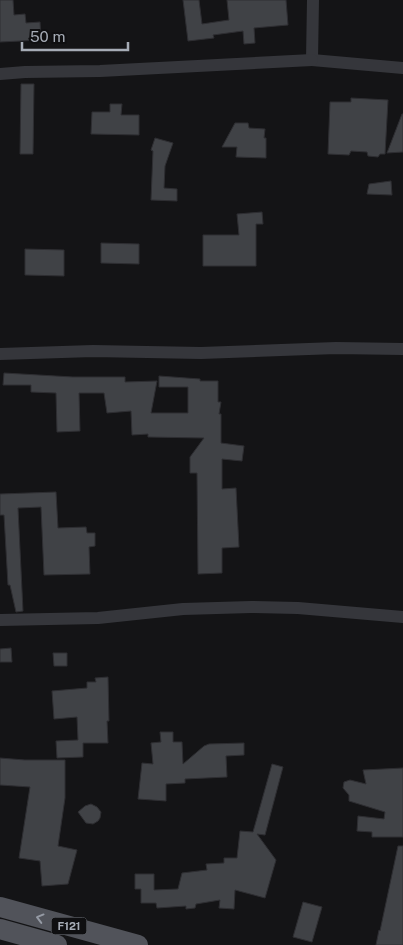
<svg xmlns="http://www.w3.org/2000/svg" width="403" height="945" viewBox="0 0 403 945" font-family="'Public Sans',sans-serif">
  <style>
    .building { fill: #404246; stroke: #2e2e32 }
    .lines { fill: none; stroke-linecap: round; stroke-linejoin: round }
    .street { stroke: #35363b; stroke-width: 12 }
    .primary { stroke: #51535a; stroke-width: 20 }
    .oneway { stroke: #959aa4 }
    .labels { text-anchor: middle; stroke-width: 5; stroke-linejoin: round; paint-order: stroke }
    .shield { fill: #0f0f11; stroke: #797d84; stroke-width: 1 }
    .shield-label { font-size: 11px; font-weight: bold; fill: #a6acb6 }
  </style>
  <rect width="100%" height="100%" fill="#141416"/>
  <g class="building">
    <polygon points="0,0 13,0 14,15 25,14 26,23 40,22 41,40 0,42"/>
    <polygon points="183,0 199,0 202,24 229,20 227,0 286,0 288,25 254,28 255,43 244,44 243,31 213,35 214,38 188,41"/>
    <polygon points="21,84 34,84 33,154 20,154"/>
    <polygon points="351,98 388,100 385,154 380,154 378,157 368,156 367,152 351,151 349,155 328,154 330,102 351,102"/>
    <polygon points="110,104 122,104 121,115 139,115 139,135 91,134 92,112 110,112"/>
    <polygon points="402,114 403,114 403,152 387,153"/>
    <polygon points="235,123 248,123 249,128 265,129 264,138 266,138 266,158 236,157 237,147 222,147"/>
    <polygon points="155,138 173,143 165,166 164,188 177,189 177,201 151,200 153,151 151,150"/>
    <polygon points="391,181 392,195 367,194 369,184"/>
    <polygon points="262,212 263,224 256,224 256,266 203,266 203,235 239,235 237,214"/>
    <polygon points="101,243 139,244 139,264 101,263"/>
    <polygon points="25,249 64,250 64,276 25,275"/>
    <polygon points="4,373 73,377 125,377 125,382 157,381 151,413 188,413 188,387 159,387 159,376 200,379 200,381 218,381 218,402 221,402 219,414 221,414 221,443 244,446 242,461 222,459 222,489 236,488 239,547 222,548 222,573 198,574 197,473 190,473 190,457 204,438 148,437 148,434 132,435 131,411 107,413 104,393 79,393 80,431 57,432 56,393 31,392 31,385 3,385"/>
    <polygon points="56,492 58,528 86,527 87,533 95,533 95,546 89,547 90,574 44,575 41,507 18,508 23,611 16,612 10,585 8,585 4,515 0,515 0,494"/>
    <polygon points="11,648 12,662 0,662 0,649"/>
    <polygon points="53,653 67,653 67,666 54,666"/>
    <polygon points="108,677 109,721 107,721 108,743 83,743 83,757 57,758 56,741 78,740 77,717 54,719 52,691 87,688 87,682 96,682 95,678"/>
    <polygon points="160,732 173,732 173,742 182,742 183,764 204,746 209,744 244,743 244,755 226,756 227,777 185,779 185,783 166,784 166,801 138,799 142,763 153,764 151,743 161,742"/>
    <polygon points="0,758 25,760 65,760 65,798 58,846 77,850 68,884 42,886 40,861 19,858 30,787 0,785"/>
    <polygon points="272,764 283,767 265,835 257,834 276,860 265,898 235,890 234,909 219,908 220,900 196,904 195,908 186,909 186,906 157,908 156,903 141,903 141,889 135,889 135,874 154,874 154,890 178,889 182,873 207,870 206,864 224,863 224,858 237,858 240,831 253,832"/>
    <polygon points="403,768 403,837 372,837 372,832 357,831 358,816 384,819 385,812 349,801 349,795 343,788 344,782 350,780 366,784 363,770"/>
    <polygon points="91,804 97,807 101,812 100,818 98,821 93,824 86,823 78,812 85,806"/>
    <polygon points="398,846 403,846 403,945 376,945 379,930 380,931"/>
    <polygon points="303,902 322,907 312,942 293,937"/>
  </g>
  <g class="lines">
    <g class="street">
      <polyline points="313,0 312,60 403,68"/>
      <polyline points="0,74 25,72 100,71 312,60"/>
      <polyline points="0,354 93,351 201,353 336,348 403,349"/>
      <polyline points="0,620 98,618 183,609 251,607 298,608 403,617"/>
    </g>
    <g class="primary">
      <polyline points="0,907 138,945"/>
      <polyline points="0,929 57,945"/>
    </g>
  </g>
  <defs><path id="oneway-chevron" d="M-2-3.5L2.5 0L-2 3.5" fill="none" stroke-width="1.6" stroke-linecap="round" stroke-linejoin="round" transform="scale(1.25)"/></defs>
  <use class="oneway" href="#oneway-chevron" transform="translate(40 918) rotate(-165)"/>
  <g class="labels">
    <rect class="shield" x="51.5" y="917.5" width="35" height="17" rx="4"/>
    <g class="shield-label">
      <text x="69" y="930">F121</text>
    </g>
  </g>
  <path d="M22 42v8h106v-8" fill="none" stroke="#a6acb6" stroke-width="2.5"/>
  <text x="30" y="42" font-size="15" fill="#a6acb6" stroke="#0f0f11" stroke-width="4" paint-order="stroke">50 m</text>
</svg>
